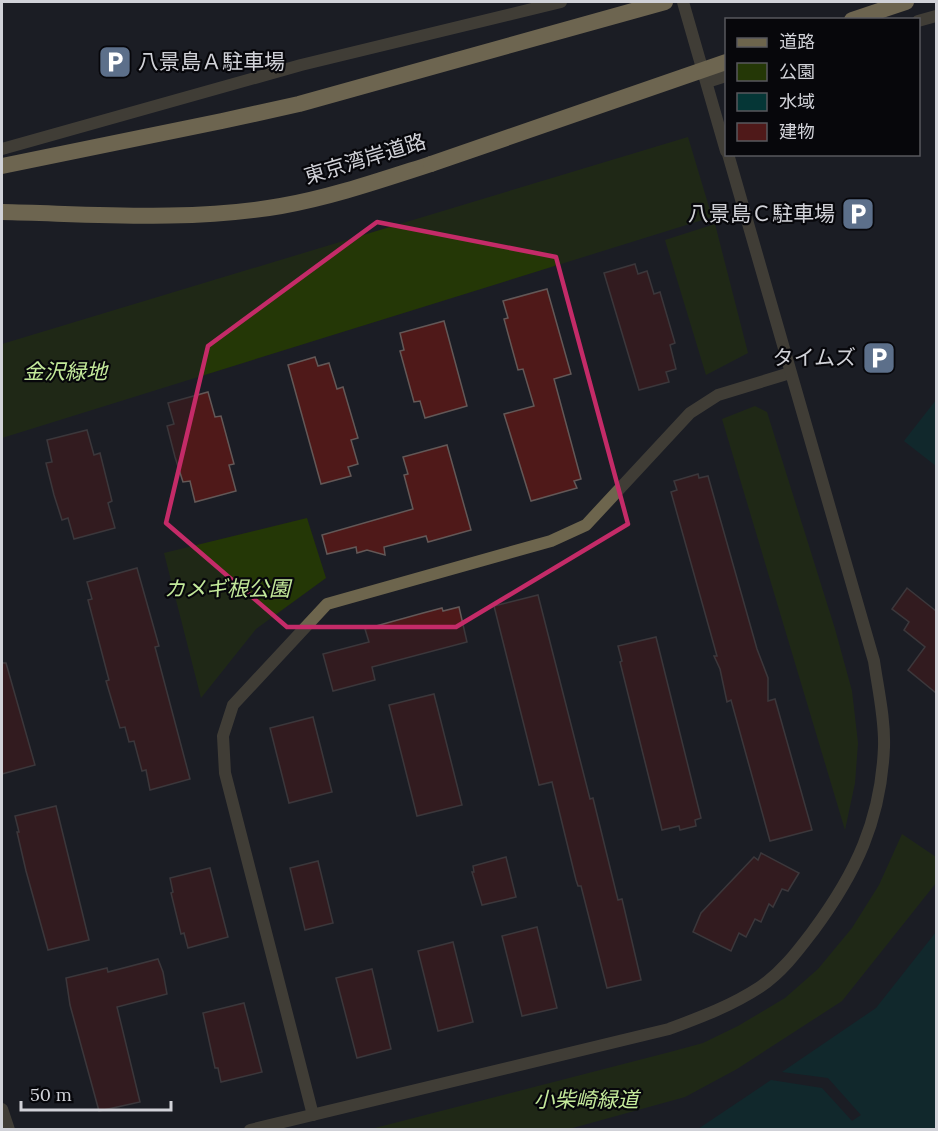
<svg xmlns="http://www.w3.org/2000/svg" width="938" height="1131" viewBox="0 0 938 1131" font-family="Lora,'Noto Sans JP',serif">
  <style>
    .green { fill: #243706 }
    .water { fill: #053636 }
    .building { fill: #4f1919; stroke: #635857; stroke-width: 1.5 }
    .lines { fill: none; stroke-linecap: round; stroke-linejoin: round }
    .minor { stroke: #6d654d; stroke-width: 12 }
    .tertiary { stroke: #6d654d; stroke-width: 12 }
    .trunk { stroke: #d0bc85; stroke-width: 16 }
    .trunk-bridge { stroke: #d0bc85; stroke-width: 16 }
    .marked { fill: none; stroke: #c42b68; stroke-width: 4.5; stroke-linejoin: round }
    .labels { text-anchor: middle; stroke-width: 4.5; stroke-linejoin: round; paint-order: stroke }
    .poi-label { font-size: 21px; fill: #d1d2d8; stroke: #07070b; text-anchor: end }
    .street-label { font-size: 21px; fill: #d1d2d8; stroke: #07070b }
    .park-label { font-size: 21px; font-style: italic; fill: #c3e99a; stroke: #07070b }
  </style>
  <rect width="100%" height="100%" fill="#1b1d25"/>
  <g class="green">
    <polygon points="688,137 712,217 2,438 2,344"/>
    <polygon points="715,224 748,353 706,375 665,240"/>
    <polygon points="755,406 767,412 835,629 852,691 858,743 855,783 845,830 722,419"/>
    <polygon points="307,518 326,578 256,629 201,698 164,553"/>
    <polygon points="902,834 936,857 936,883 842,1001 737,1069 685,1097 569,1129 371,1129 670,1052 703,1043 738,1026 785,998 818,969 852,928 879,885"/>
  </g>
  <g class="water">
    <polygon points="936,400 936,466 904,441"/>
    <polygon points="936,932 936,1129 698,1129 771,1080 822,1088 852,1121 861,1115 828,1078 782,1072 876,1008"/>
  </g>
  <g class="building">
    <polygon points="635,264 638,274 647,271 654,294 660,292 675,343 670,345 676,369 666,372 669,382 639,390 604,273"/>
    <polygon points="547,289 571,374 554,379 581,479 574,481 577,488 531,501 504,414 534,406 523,369 518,370 504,319 508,318 503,301"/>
    <polygon points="444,321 467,406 425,418 420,401 414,402 400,351 404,350 400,333"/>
    <polygon points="315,357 318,366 329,363 337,389 343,387 358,438 351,440 358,464 348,467 351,476 321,484 288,365"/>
    <polygon points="208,392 215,417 221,416 234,464 229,465 236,491 195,502 190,481 183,482 175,457 167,426 174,424 168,403"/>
    <polygon points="87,430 94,455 100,453 112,501 108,503 115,528 74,539 68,518 62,520 54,495 46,463 52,462 47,440"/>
    <polygon points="447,445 471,530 428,542 426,536 384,547 385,555 367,550 357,553 356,547 327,554 322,535 413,509 404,475 408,474 403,457"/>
    <polygon points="698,474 699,478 708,476 757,649 768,678 768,701 775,699 812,830 770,841 731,700 727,702 720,669 714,656 717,656 671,492 677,490 674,481"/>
    <polygon points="137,568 159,646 155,647 190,779 150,790 146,770 142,771 134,741 129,742 125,727 120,728 106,681 109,680 88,600 92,599 87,582"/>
    <polygon points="907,588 936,611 936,693 908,670 925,647 904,630 909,622 892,609"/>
    <polygon points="538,595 590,799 593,798 618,900 622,899 641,980 607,988 581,886 578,886 576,880 552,782 539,785 494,606"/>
    <polygon points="459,607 467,642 372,667 375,680 333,691 323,654 369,642 365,629 423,613 442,608 443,611"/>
    <polygon points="656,637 701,818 695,820 696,826 680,830 679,826 662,830 620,662 622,661 618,646"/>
    <polygon points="2,663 6,663 35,765 2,774"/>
    <polygon points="434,694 462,805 417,816 389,705"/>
    <polygon points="313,717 332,792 289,803 270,728"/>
    <polygon points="56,806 89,940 48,950 26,871 17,832 19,832 15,816"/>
    <polygon points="761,853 799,873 788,891 782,889 773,907 769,904 761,922 755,919 746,937 739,933 731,951 693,932 701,913 754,857 758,860"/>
    <polygon points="506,857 516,897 482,905 472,872 474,872 473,866"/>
    <polygon points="318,861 333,923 305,930 290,868"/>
    <polygon points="210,868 228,937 188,948 184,933 181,934 171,893 173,892 170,878"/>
    <polygon points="537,927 557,1008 522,1016 502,936"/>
    <polygon points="453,942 473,1022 438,1031 418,951"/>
    <polygon points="158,959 163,972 167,994 117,1007 140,1102 99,1111 70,1005 66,978 107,968 108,972"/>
    <polygon points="372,969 391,1049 357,1058 336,978"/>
    <polygon points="244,1003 262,1072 221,1082 218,1068 215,1068 203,1013"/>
  </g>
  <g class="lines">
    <g class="minor">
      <polyline points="918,21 936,16"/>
      <polyline points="707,82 726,76"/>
      <polyline points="2,149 301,65 561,2"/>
      <polyline points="313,1115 225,773 223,736 233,705 327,604 551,541 586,525 690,413 718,395 790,373"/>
    </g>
    <g class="tertiary">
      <polyline points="683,2 726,151"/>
      <polyline points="2,1109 9,1130"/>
      <path d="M250,1130L669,1029C701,1017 731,1006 760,987C782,972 797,952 813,931C856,873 881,820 884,747C885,719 878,689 874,661L728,154"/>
    </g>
    <g class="trunk">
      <polyline points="852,20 906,2"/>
      <polyline points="2,166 222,121 299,104 665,2"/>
      <path d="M2,212C94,214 189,222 281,206C332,197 381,180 431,164"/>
    </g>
    <polyline class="trunk-bridge" points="431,164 726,62"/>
  </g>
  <path d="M0 0H938V1131H0ZM377,222L556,257L628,524L456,627H287L166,523L208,346Z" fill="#1b1d25" fill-opacity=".55" fill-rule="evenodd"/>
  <path class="marked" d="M377,222L556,257L628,524L456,627H287L166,523L208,346Z"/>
  <defs>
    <g id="parking-square" transform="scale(1.725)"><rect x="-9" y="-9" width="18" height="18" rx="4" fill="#5c6f8a" stroke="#07070b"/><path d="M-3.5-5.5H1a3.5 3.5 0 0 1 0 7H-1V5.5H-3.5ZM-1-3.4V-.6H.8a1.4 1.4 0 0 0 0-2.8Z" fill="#fff"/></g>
  </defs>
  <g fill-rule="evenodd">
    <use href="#parking-square" x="115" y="62"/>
    <use href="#parking-square" x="858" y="214"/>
    <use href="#parking-square" x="879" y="358"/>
  </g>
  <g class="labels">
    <g class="poi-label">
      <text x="138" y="69" text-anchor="start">八景島Ａ駐車場</text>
      <text x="835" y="221">八景島Ｃ駐車場</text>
      <text x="856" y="365">タイムズ</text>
    </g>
    <g class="street-label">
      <text transform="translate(365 159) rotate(-17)" y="7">東京湾岸道路</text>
    </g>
    <g class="park-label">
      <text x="65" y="379">金沢緑地</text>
      <text x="227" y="596">カメギ根公園</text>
      <text x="586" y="1107">小柴崎緑道</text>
    </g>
  </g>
  <rect width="938" height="1131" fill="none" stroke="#d1d2d8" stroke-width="6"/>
  <rect x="725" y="18" width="195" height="138" fill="#07070b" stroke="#58585d" stroke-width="1.5"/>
  <rect x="737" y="38" width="30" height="9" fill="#6d654d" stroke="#58585d" stroke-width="1.5"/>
  <text x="779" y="48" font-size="18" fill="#d1d2d8">道路</text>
  <rect x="737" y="63" width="30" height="18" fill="#243706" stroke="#58585d" stroke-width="1.5"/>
  <text x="779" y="78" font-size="18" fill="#d1d2d8">公園</text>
  <rect x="737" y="93" width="30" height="18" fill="#053636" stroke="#58585d" stroke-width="1.5"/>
  <text x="779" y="108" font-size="18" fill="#d1d2d8">水域</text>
  <rect x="737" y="123" width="30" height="18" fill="#4f1919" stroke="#58585d" stroke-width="1.5"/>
  <text x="779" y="138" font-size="18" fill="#d1d2d8">建物</text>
  <path d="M21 1101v9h150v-9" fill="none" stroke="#d1d2d8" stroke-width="3"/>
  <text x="30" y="1101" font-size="18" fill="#d1d2d8" stroke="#07070b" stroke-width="4.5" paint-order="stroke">50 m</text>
</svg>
